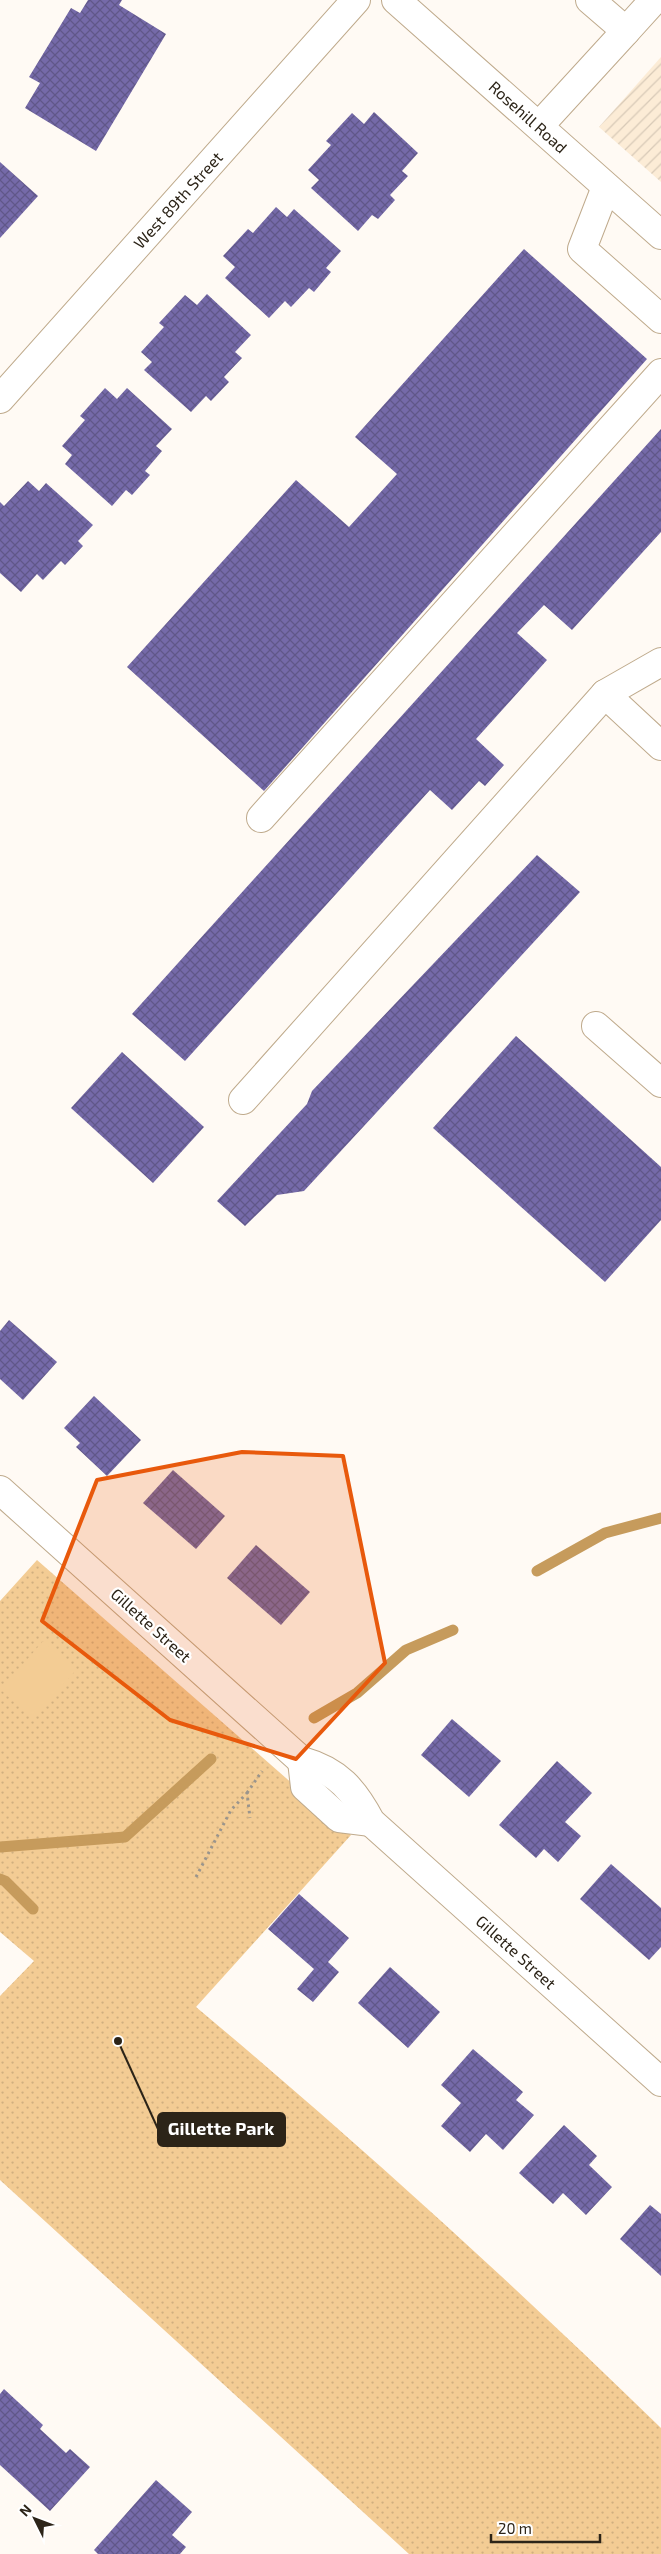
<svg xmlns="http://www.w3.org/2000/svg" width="661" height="2554" viewBox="0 0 661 2554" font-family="'Exo 2',sans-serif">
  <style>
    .industrial { fill: url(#industrial-furrows) }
    .park { fill: url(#park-dots) }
    .pitch { fill: #f3cc94 }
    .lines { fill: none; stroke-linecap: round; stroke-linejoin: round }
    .stream { stroke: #c69b5c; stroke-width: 11 }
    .building { fill: url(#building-cross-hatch) }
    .minor-casing { stroke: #bfaa8c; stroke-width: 30 }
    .path { stroke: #9b958c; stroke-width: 3; stroke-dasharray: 2.5 4; stroke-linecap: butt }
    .minor { stroke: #fff; stroke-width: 28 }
    .marked { fill: #e8590c; fill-opacity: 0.2; stroke: #e8590c; stroke-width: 4; stroke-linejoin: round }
    .labels { text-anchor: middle; stroke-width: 4.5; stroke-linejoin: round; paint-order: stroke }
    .street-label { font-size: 16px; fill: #2c2418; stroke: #fff }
    .leader { fill: none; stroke: #2c2418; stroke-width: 2 }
    .callout-dot { fill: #2c2418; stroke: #fff; stroke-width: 2 }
    .callout { fill: #2c2418; stroke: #2c2418; stroke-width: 2 }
    .callout-label { font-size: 18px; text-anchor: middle; font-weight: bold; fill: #fff }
  </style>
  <defs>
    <pattern id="industrial-furrows" width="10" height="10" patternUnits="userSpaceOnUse" patternTransform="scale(1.25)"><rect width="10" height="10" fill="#fcecd6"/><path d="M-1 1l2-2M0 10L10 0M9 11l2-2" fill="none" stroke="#d8cab7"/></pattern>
    <pattern id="park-dots" width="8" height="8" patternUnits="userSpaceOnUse" patternTransform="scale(1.25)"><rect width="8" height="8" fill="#f3cc94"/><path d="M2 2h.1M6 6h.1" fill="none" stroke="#d0af7f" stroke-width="1.8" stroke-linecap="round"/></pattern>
    <pattern id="building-cross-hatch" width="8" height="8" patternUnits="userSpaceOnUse" patternTransform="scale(1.25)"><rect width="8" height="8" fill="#756aa9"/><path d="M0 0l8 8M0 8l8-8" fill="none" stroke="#605789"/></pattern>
  </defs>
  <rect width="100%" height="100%" fill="#fffaf4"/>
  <polygon class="industrial" points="661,57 661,182 599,127"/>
  <path class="park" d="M37,1560L351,1835L196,2007C356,2141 511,2282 661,2428V2554H409L0,2180V1996L34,1961L0,1932V1601Z"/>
  <polygon class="pitch" points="43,1641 76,1670 33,1719 1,1690"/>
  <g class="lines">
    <g class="stream">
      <polyline points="537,1571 605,1533 661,1518"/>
      <polyline points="314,1718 357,1693 406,1650 453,1630"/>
      <polyline points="0,1847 125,1837 211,1759"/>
      <polyline points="0,1879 5,1881 33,1909"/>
    </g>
  </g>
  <g class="building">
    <polygon points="88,0 122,0 119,5 166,34 96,151 25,108 40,83 29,77 71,8 80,13"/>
    <polygon points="374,112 418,153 402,171 408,176 390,195 395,200 378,219 372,215 358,231 311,188 319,180 308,170 331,145 326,141 352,113 364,124"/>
    <polygon points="0,162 38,196 0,238"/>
    <polygon points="276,207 287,217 294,209 341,251 326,268 331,272 314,292 309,288 291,307 285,301 269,318 225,278 235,267 223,256 248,229 253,233"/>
    <polygon points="524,249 647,359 264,791 127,667 296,480 349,527 397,474 355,437"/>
    <polygon points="207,294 251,335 235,352 242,358 224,377 229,382 211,401 206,396 191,412 144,370 152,362 141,352 164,327 159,323 185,295 197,305"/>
    <polygon points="105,388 117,399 127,388 172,429 156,446 162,451 145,471 150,475 132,495 126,490 112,506 65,464 72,455 62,446 85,420 80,416"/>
    <polygon points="661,429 661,532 572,630 544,605 517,633 547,660 476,739 504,765 485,786 479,781 452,810 430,790 185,1061 132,1014"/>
    <polygon points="28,481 39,491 46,483 93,525 78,541 83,546 65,565 61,561 43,580 37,574 21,592 0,573 0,502 4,506"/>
    <polygon points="537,855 580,892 304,1191 277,1195 245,1226 217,1201 307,1104 312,1091"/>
    <polygon points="516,1036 661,1167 661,1220 605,1282 433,1128"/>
    <polygon points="122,1052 204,1127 153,1183 71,1108"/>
    <polygon points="9,1320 57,1362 23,1400 0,1379 0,1331"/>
    <polygon points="94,1396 141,1440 107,1476 76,1447 80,1443 64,1428"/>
    <polygon points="173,1470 225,1516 196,1549 143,1503"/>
    <polygon points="256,1545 310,1592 281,1625 227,1578"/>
    <polygon points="452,1719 501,1761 469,1797 421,1755"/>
    <polygon points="557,1761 592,1793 565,1822 581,1836 558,1862 544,1849 536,1858 499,1825"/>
    <polygon points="611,1864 661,1908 661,1947 649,1960 580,1899"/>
    <polygon points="299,1894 349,1938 328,1962 339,1972 313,2002 297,1989 314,1969 268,1929"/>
    <polygon points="390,1967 440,2012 408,2048 358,2003"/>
    <polygon points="473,2049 523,2092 516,2100 534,2115 503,2150 486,2134 470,2152 441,2126 461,2103 441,2085"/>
    <polygon points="564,2125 597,2156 589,2165 612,2187 586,2215 563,2193 553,2204 519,2173"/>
    <polygon points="650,2205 661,2214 661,2276 620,2239"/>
    <polygon points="4,2389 43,2425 40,2429 66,2453 70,2449 90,2467 50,2511 0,2465 0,2394"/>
    <polygon points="156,2480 192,2512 172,2535 186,2547 180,2554 98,2554 94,2550"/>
  </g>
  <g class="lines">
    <g class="minor-casing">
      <g id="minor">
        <polyline points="396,0 661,235"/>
        <polyline points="626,31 654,0"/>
        <polyline points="539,126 626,31 590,0"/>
        <polyline points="606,187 582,249 661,319"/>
        <polyline points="0,399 356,0"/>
        <polyline points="605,694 661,746"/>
        <polyline points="261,818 661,373"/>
        <polyline points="596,1026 661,1083"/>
        <polyline points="243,1100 605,694 661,662"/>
        <path d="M0,1490L302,1761C338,1771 354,1790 371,1822L661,2082"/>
        <polyline points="302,1761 305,1787 339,1818 371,1822"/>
      </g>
    </g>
    <g class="path">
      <polyline points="247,1793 262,1771"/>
      <polyline points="196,1877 231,1810 247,1793 250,1818"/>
    </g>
    <use href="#minor" class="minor"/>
  </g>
  <path class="marked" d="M242,1452L343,1456L385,1663L296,1759L170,1720L42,1621L97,1480Z"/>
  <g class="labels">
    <g class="street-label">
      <text transform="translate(528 117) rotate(42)" y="6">Rosehill Road</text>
      <text transform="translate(178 200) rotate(-48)" y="6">West 89th Street</text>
      <text transform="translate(151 1625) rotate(42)" y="6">Gillette Street</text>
      <text transform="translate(516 1952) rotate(42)" y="6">Gillette Street</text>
    </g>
  </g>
  <path class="leader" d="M118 2041L158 2129"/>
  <circle class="callout-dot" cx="118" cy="2041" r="5"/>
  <rect class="callout" x="158" y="2113" width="127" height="33" rx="5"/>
  <g class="callout-label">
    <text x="221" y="2135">Gillette Park</text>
  </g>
  <g transform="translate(35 2519) rotate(312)" stroke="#ffffff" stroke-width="4" paint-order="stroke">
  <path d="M0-4L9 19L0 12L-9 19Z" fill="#2c2418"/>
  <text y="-8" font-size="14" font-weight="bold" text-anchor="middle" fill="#2c2418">N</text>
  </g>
  <path d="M491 2534v8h109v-8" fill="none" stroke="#2c2418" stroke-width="2.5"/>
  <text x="498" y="2534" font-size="15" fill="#2c2418" stroke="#ffffff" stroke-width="4" paint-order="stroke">20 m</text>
</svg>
